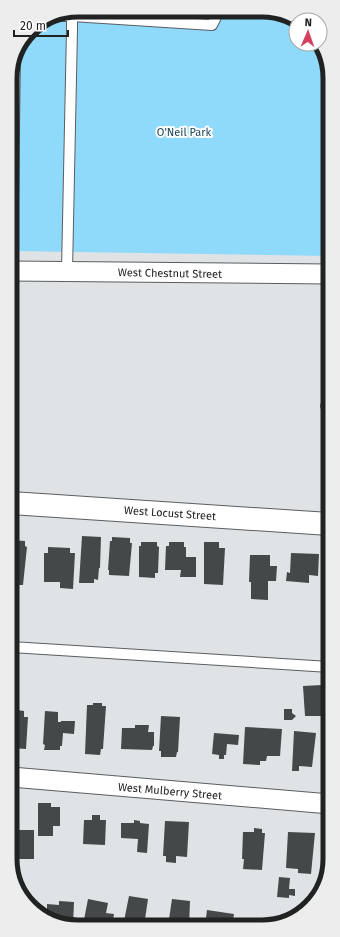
<svg xmlns="http://www.w3.org/2000/svg" width="340" height="937" viewBox="0 0 340 937" font-family="'Fira Sans',sans-serif">
  <style>
    .green { fill: #8fd9fb }
    .building { fill: #444849 }
    .lines { fill: none; stroke-linecap: round; stroke-linejoin: round }
    .lane-casing { stroke: #5a5e60; stroke-width: 12 }
    .street-casing { stroke: #5a5e60; stroke-width: 21 }
    .secondary-casing { stroke: #5a5e60; stroke-width: 24 }
    .lane { stroke: #fff; stroke-width: 10 }
    .street { stroke: #fff; stroke-width: 19 }
    .secondary { stroke: #fff; stroke-width: 22 }
    .labels { text-anchor: middle; stroke-width: 4; stroke-linejoin: round; paint-order: stroke }
    .park-label { font-size: 11px; fill: #184558; stroke: #fff }
    .street-label { font-size: 11px; fill: #212323; stroke: #fff }
    .rim { fill: none; stroke: #212323; stroke-width: 5 }
  </style>
  <rect width="100%" height="100%" fill="#dfe3e5"/>
  <polygon class="green" points="78,10 275,11 296,22 296,44 318,44 329,65 329,256 10,251 10,74 17,48 33,27"/>
  <g class="building">
    <polygon points="82,536 101,537 100,568 99,568 98,580 94,579 94,583 79,583"/>
    <polygon points="112,537 130,538 130,543 132,543 129,576 109,575 109,570 108,570 110,541 112,541"/>
    <polygon points="11,540 25,541 25,546 27,547 23,585 11,585"/>
    <polygon points="141,542 157,542 157,546 159,547 158,573 155,573 155,578 139,577 139,546 141,546"/>
    <polygon points="169,542 184,542 184,547 186,547 186,557 196,557 196,577 180,577 181,570 165,570 166,546 169,546"/>
    <polygon points="204,542 219,542 219,548 225,548 223,585 204,584"/>
    <polygon points="48,547 70,548 70,553 75,553 73,589 60,588 60,582 44,582 44,553 48,553"/>
    <polygon points="291,553 319,554 318,576 309,575 309,583 286,581 287,572 290,573"/>
    <polygon points="250,555 270,555 270,566 277,566 276,581 268,581 268,600 251,599 251,582 249,582"/>
    <polygon points="322,685 323,716 305,716 303,686"/>
    <polygon points="93,703 102,703 102,706 106,706 103,749 101,749 100,755 85,754 87,705 93,705"/>
    <polygon points="284,709 292,709 292,713 296,716 292,720 284,720"/>
    <polygon points="17,710 24,711 24,717 28,717 26,749 11,748 11,717 16,717"/>
    <polygon points="45,711 58,712 58,722 61,722 61,721 75,721 74,734 63,733 62,746 60,746 60,750 44,750 45,745 43,744"/>
    <polygon points="161,716 180,717 178,752 177,752 176,757 161,757 161,751 159,751"/>
    <polygon points="135,725 149,725 148,732 154,732 154,746 153,746 152,750 121,749 122,728 135,728"/>
    <polygon points="245,727 282,729 280,756 267,756 266,761 260,761 260,765 243,764"/>
    <polygon points="294,731 316,733 312,767 299,766 299,771 292,771"/>
    <polygon points="214,733 239,735 238,745 227,744 226,755 224,755 224,759 219,759 219,755 212,754"/>
    <polygon points="325,745 330,745 330,768 324,767"/>
    <polygon points="38,803 51,803 51,807 60,807 60,826 53,826 53,836 38,836"/>
    <polygon points="92,815 100,815 100,820 106,820 105,845 83,844 84,820 92,820"/>
    <polygon points="134,820 140,821 140,823 149,824 147,853 137,852 138,839 121,838 121,823 134,823"/>
    <polygon points="165,821 189,822 187,857 176,856 176,863 166,862 166,856 163,856"/>
    <polygon points="254,828 262,829 262,833 265,833 262,870 243,869 244,859 242,859 243,832 254,832"/>
    <rect x="11" y="830" width="23" height="29"/>
    <polygon points="288,832 315,833 311,874 298,873 298,869 286,868"/>
    <polygon points="324,839 330,839 330,859 322,858"/>
    <polygon points="279,877 290,878 289,889 295,889 295,896 289,895 289,898 277,897"/>
    <polygon points="19,886 24,887 23,894"/>
    <polygon points="129,896 148,899 144,926 123,926"/>
    <polygon points="88,899 108,903 106,913 114,914 112,926 83,925"/>
    <polygon points="172,899 190,901 189,926 168,926"/>
    <polygon points="59,901 74,902 73,926 65,926 47,916 47,904 59,905"/>
    <polygon points="207,910 234,914 232,926 205,926"/>
  </g>
  <g class="lines">
    <g class="lane-casing">
      <g id="lane">
        <polyline points="63,16 72,16 72,29 67,271"/>
        <polyline points="72,16 212,25 219,11"/>
        <polyline points="12,271 15,54"/>
        <polyline points="326,406 329,406"/>
        <polyline points="11,647 330,667"/>
      </g>
    </g>
    <g class="street-casing">
      <g id="street">
        <polyline points="10,271 329,274"/>
        <polyline points="11,777 330,804"/>
      </g>
    </g>
    <g class="secondary-casing">
      <polyline id="secondary" points="11,503 329,524"/>
    </g>
    <use href="#lane" class="lane"/>
    <use href="#street" class="street"/>
    <use href="#secondary" class="secondary"/>
  </g>
  <g class="labels">
    <g class="park-label">
      <text x="184" y="136">O'Neil Park</text>
    </g>
    <g class="street-label">
      <text transform="translate(170 273) rotate(1)" y="4">West Chestnut Street</text>
      <text transform="translate(170 513) rotate(4)" y="4">West Locust Street</text>
      <text transform="translate(170 791) rotate(5)" y="4">West Mulberry Street</text>
    </g>
  </g>
  <path d="M0 0H340V937H0ZM78 17H262A61 61 0 0 1 323 78V859A61 61 0 0 1 262 920H78A61 61 0 0 1 17 859V78A61 61 0 0 1 78 17Z" fill="#ededed" fill-rule="evenodd"/>
  <path class="rim" d="M78 17H262A61 61 0 0 1 323 78V859A61 61 0 0 1 262 920H78A61 61 0 0 1 17 859V78A61 61 0 0 1 78 17Z"/>
  <g transform="translate(308 32) rotate(2)"><circle r="19" fill="#ffffff" stroke="#a6a7a7"/>
  <path d="M0-3L7 15L0 10L-7 15Z" fill="#d2425f"/>
  <text y="-6" font-size="11" font-weight="bold" text-anchor="middle" fill="#212323">N</text>
  </g>
  <path d="M14 30v6h54v-6" fill="none" stroke="#212323" stroke-width="2"/>
  <text x="20" y="30" font-size="12" fill="#212323" stroke="#ffffff" stroke-width="3" paint-order="stroke">20 m</text>
</svg>
